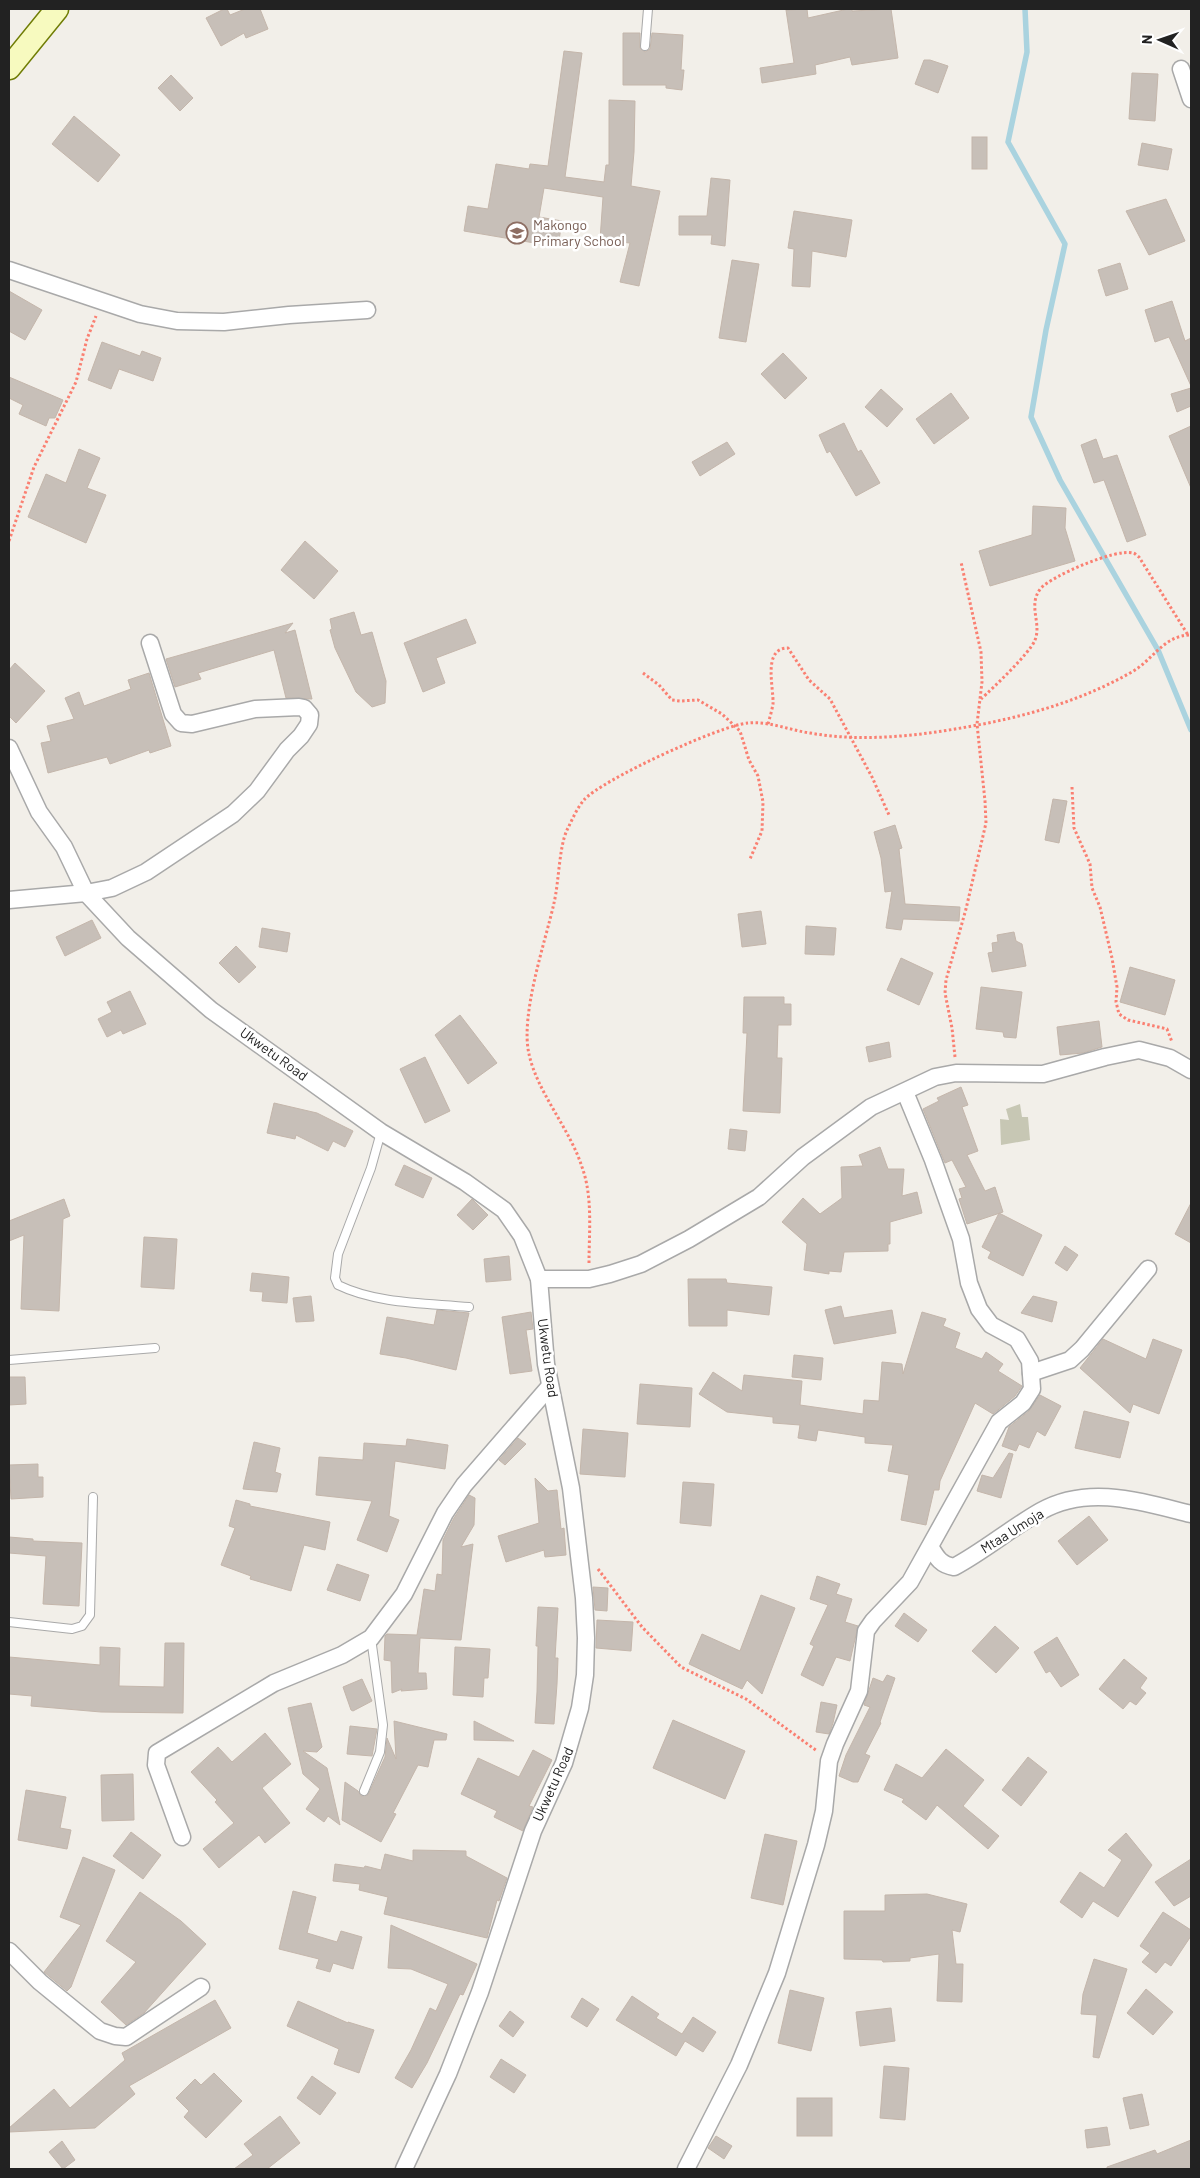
<svg xmlns="http://www.w3.org/2000/svg" width="1200" height="2178" viewBox="0 0 1200 2178" font-family="Barlow,sans-serif">
  <style>
    .construction { fill: #c7c7b4 }
    .lines { fill: none; stroke-linecap: round; stroke-linejoin: round }
    .stream { stroke: #aad3df; stroke-width: 5.5 }
    .building { fill: #c7bfb8; stroke: #c4b6ab }
    .lane-casing { stroke: #a9a9a9; stroke-width: 10 }
    .street-casing { stroke: #a9a9a9; stroke-width: 19 }
    .secondary-casing { stroke: #707d05; stroke-width: 25 }
    .path { stroke: #fa8072; stroke-width: 3; stroke-dasharray: 2.5 2.5; stroke-linecap: butt }
    .lane { stroke: #fff; stroke-width: 8 }
    .street { stroke: #fff; stroke-width: 16 }
    .secondary { stroke: #f7fabf; stroke-width: 22 }
    .labels { text-anchor: middle; stroke-width: 5; stroke-linejoin: round; paint-order: stroke }
    .education-label { font-size: 14px; fill: #785e54; stroke: #fff; text-anchor: start }
    .street-label { font-size: 14px; fill: #222; stroke: #fff }
  </style>
  <rect width="100%" height="100%" fill="#f2efe9"/>
  <polygon class="construction" points="1020,1104 1022,1117 1028,1117 1030,1140 1001,1145 1000,1119 1009,1120 1006,1109"/>
  <g class="lines">
    <polyline class="stream" points="1025,9 1027,52 1008,142 1065,244 1046,330 1031,417 1060,480 1158,650 1191,730"/>
  </g>
  <g class="building">
    <polygon points="224,9 227,9 230,15 245,9 260,9 268,29 246,38 244,33 221,46 206,18"/>
    <polygon points="807,9 808,18 848,9 852,9 852,11 891,9 898,58 852,65 850,57 815,65 816,74 762,83 760,68 794,63 786,10"/>
    <polygon points="623,33 640,33 640,48 645,52 650,49 652,33 683,35 681,70 684,70 682,90 666,88 666,85 623,85"/>
    <polygon points="564,51 582,53 565,177 604,182 606,165 609,165 609,100 635,101 634,152 631,186 660,191 639,286 620,282 630,243 600,240 603,197 544,188 539,217 562,221 558,247 464,231 468,206 488,209 496,164 529,169 530,164 548,166"/>
    <polygon points="924,60 930,60 948,66 938,93 915,84"/>
    <polygon points="1132,73 1158,74 1155,121 1129,119"/>
    <polygon points="171,75 193,98 180,111 158,88"/>
    <polygon points="74,116 120,155 98,182 52,144"/>
    <rect x="972" y="137" width="15" height="32"/>
    <polygon points="1142,143 1172,149 1168,170 1138,165"/>
    <polygon points="711,178 730,180 725,246 711,244 712,235 679,235 679,216 707,216"/>
    <polygon points="1166,199 1185,241 1149,255 1126,211"/>
    <polygon points="794,211 852,220 846,257 812,251 810,287 792,286 794,249 788,248"/>
    <polygon points="732,260 759,264 746,342 719,338"/>
    <polygon points="1120,263 1128,289 1106,296 1098,270"/>
    <polygon points="9,291 42,310 25,340 9,331"/>
    <polygon points="1172,301 1185,341 1191,338 1191,386 1169,337 1155,342 1145,310"/>
    <polygon points="102,342 140,356 142,351 161,358 153,381 119,369 111,389 88,380"/>
    <polygon points="783,353 807,378 785,399 761,374"/>
    <polygon points="9,377 63,400 55,418 49,418 46,426 19,414 23,405 9,398"/>
    <polygon points="1191,388 1191,406 1177,412 1171,394"/>
    <polygon points="881,389 903,409 887,427 865,407"/>
    <polygon points="951,393 969,418 934,444 916,419"/>
    <polygon points="844,423 858,452 861,450 880,483 856,496 830,451 827,453 819,435"/>
    <polygon points="1191,426 1191,488 1169,436"/>
    <polygon points="1096,439 1103,459 1117,455 1146,535 1127,542 1104,480 1094,483 1081,445"/>
    <polygon points="727,442 735,454 700,476 692,462"/>
    <polygon points="79,449 100,458 87,488 106,495 86,543 28,517 46,474 66,483"/>
    <polygon points="1033,506 1066,508 1065,528 1075,561 990,586 979,551 1032,535"/>
    <polygon points="305,541 338,571 314,599 281,570"/>
    <polygon points="354,612 361,635 372,632 386,681 385,703 372,707 356,692 335,648 330,630 332,629 330,619"/>
    <polygon points="466,619 476,643 436,658 445,683 423,692 404,643"/>
    <polygon points="293,623 285,633 295,630 312,699 286,698 274,650 198,673 201,679 175,687 166,659"/>
    <polygon points="15,663 45,691 16,723 9,716 9,670"/>
    <polygon points="149,673 171,746 150,753 149,750 110,764 107,757 48,773 41,743 51,741 47,726 74,719 65,698 79,692 84,706 131,689 128,680"/>
    <polygon points="1053,799 1067,801 1059,843 1045,840"/>
    <polygon points="895,825 902,848 899,849 905,904 960,907 959,921 903,919 901,930 886,928 892,891 885,892 881,858 874,832"/>
    <polygon points="761,911 766,944 742,947 738,914"/>
    <polygon points="92,920 101,938 65,956 56,937"/>
    <polygon points="806,926 836,928 834,955 805,954"/>
    <polygon points="262,928 290,933 287,952 259,947"/>
    <polygon points="1014,932 1016,941 1022,944 1026,966 992,972 988,953 993,952 992,943 998,942 997,935"/>
    <polygon points="236,946 256,967 239,983 219,963"/>
    <polygon points="901,958 933,973 919,1005 887,990"/>
    <polygon points="1130,967 1175,980 1165,1015 1120,1002"/>
    <polygon points="981,987 1022,992 1016,1038 1004,1037 1003,1032 976,1029"/>
    <polygon points="130,991 146,1024 123,1034 121,1030 107,1037 98,1019 112,1012 107,1002"/>
    <polygon points="744,997 784,997 784,1004 791,1004 791,1025 778,1025 777,1058 782,1058 780,1113 743,1111 747,1033 743,1033"/>
    <polygon points="460,1015 497,1063 468,1084 435,1035"/>
    <polygon points="1099,1021 1102,1047 1083,1053 1060,1055 1057,1027"/>
    <polygon points="889,1042 891,1057 869,1062 866,1047"/>
    <polygon points="425,1057 450,1111 425,1123 400,1069"/>
    <polygon points="961,1087 968,1105 962,1107 978,1151 967,1155 985,1191 995,1187 1003,1212 967,1224 959,1199 962,1198 959,1189 966,1187 952,1160 945,1163 923,1109 939,1101 937,1098"/>
    <polygon points="274,1103 317,1113 353,1131 345,1147 333,1141 328,1151 296,1135 295,1139 267,1133"/>
    <polygon points="730,1129 747,1131 745,1151 728,1149"/>
    <polygon points="880,1147 888,1169 904,1169 902,1196 917,1192 922,1213 890,1222 890,1244 888,1244 888,1251 844,1252 841,1272 829,1271 829,1274 804,1270 807,1244 782,1222 803,1198 820,1214 842,1198 841,1167 863,1166 859,1155"/>
    <polygon points="404,1165 432,1178 423,1198 395,1185"/>
    <polygon points="64,1199 70,1216 63,1219 59,1311 21,1309 24,1235 9,1241 9,1221"/>
    <polygon points="472,1199 488,1215 473,1230 457,1215"/>
    <polygon points="1191,1203 1191,1243 1175,1234"/>
    <polygon points="999,1213 1042,1235 1023,1276 988,1258 991,1252 982,1247"/>
    <polygon points="144,1237 177,1239 174,1289 141,1287"/>
    <polygon points="1065,1246 1078,1255 1067,1271 1055,1263"/>
    <polygon points="509,1256 511,1280 486,1282 484,1259"/>
    <polygon points="252,1273 289,1277 287,1303 262,1301 263,1292 250,1291"/>
    <polygon points="688,1279 726,1279 727,1283 772,1287 769,1315 727,1310 727,1326 689,1326"/>
    <polygon points="311,1296 314,1321 296,1322 293,1298"/>
    <polygon points="1033,1296 1057,1302 1052,1322 1021,1313"/>
    <polygon points="841,1306 844,1318 892,1310 896,1333 834,1344 825,1310"/>
    <polygon points="437,1310 469,1313 456,1370 406,1358 380,1354 387,1317 434,1325"/>
    <polygon points="531,1312 533,1329 526,1330 532,1371 510,1374 502,1317"/>
    <polygon points="922,1312 946,1319 943,1326 960,1333 955,1348 982,1359 986,1352 1003,1364 998,1371 1022,1386 1015,1396 993,1414 975,1403 940,1481 939,1490 934,1490 926,1525 901,1520 909,1475 888,1471 893,1445 865,1443 865,1437 818,1430 816,1441 798,1438 800,1425 773,1423 773,1417 727,1412 699,1394 713,1372 742,1391 744,1375 802,1381 800,1405 863,1414 864,1400 879,1401 882,1362 902,1364 903,1374"/>
    <polygon points="1103,1339 1146,1359 1153,1339 1182,1350 1159,1414 1133,1404 1130,1413 1080,1368"/>
    <polygon points="794,1355 823,1358 821,1380 792,1377"/>
    <polygon points="9,1377 25,1377 26,1404 9,1405"/>
    <polygon points="640,1384 692,1388 690,1427 637,1424"/>
    <polygon points="1040,1395 1061,1406 1045,1436 1037,1431 1029,1448 1019,1444 1016,1451 1002,1446 1009,1427 1029,1411"/>
    <polygon points="1084,1411 1129,1422 1120,1458 1075,1448"/>
    <polygon points="583,1429 628,1433 625,1477 580,1474"/>
    <polygon points="518,1438 526,1444 505,1465 499,1460"/>
    <polygon points="407,1439 448,1445 445,1469 395,1461 389,1516 399,1520 387,1552 357,1540 372,1501 316,1495 319,1457 363,1460 364,1443 406,1446"/>
    <polygon points="254,1442 280,1448 275,1472 281,1474 277,1492 243,1489"/>
    <polygon points="1009,1453 1013,1454 1001,1498 977,1491 982,1475 993,1478"/>
    <polygon points="38,1464 38,1477 43,1477 43,1497 11,1499 9,1465"/>
    <polygon points="535,1478 548,1491 557,1490 561,1529 564,1528 566,1555 545,1557 544,1550 506,1562 498,1536 539,1523"/>
    <polygon points="683,1482 714,1484 711,1526 680,1523"/>
    <polygon points="469,1495 475,1498 474,1525 461,1547 473,1544 461,1640 420,1638 418,1673 426,1673 427,1689 401,1691 402,1689 392,1693 391,1661 384,1660 385,1636 387,1634 417,1635 424,1589 435,1591 437,1574 442,1575 443,1540 454,1518"/>
    <polygon points="236,1500 250,1504 250,1506 330,1522 325,1550 304,1545 291,1591 250,1579 251,1576 221,1565 235,1528 229,1526"/>
    <polygon points="1089,1516 1108,1540 1077,1565 1058,1541"/>
    <polygon points="9,1537 33,1539 33,1541 82,1543 79,1606 43,1604 46,1556 9,1553"/>
    <polygon points="337,1564 369,1575 360,1601 327,1590"/>
    <polygon points="817,1576 840,1584 836,1594 852,1599 845,1622 858,1626 850,1661 836,1657 823,1686 801,1675 814,1646 810,1644 828,1605 810,1599"/>
    <polygon points="593,1587 608,1588 607,1611 595,1610"/>
    <polygon points="761,1595 795,1608 762,1694 747,1680 742,1689 689,1664 702,1634 740,1651"/>
    <polygon points="538,1607 558,1608 555,1658 558,1658 557,1684 554,1724 535,1723 537,1692 538,1646 536,1646"/>
    <polygon points="904,1613 927,1630 918,1642 895,1626"/>
    <polygon points="597,1620 633,1622 631,1651 596,1648"/>
    <polygon points="995,1626 1019,1648 996,1673 972,1651"/>
    <polygon points="1057,1637 1079,1675 1061,1687 1050,1671 1046,1673 1034,1652"/>
    <polygon points="165,1643 184,1643 183,1713 101,1712 31,1706 32,1696 9,1694 9,1657 100,1665 100,1647 120,1648 119,1686 164,1687"/>
    <polygon points="455,1647 490,1649 488,1678 484,1678 483,1697 453,1695"/>
    <polygon points="1124,1659 1147,1678 1140,1688 1146,1693 1136,1705 1130,1701 1123,1709 1099,1689"/>
    <polygon points="887,1675 895,1678 880,1722 881,1723 865,1754 870,1756 858,1782 853,1782 839,1776 846,1755 870,1707 864,1705 873,1678 883,1682"/>
    <polygon points="362,1679 372,1701 353,1711 351,1710 343,1687"/>
    <polygon points="821,1702 837,1705 833,1723 829,1734 816,1732"/>
    <polygon points="311,1703 322,1747 317,1752 303,1751 327,1768 340,1825 328,1816 324,1822 306,1809 320,1789 303,1774 288,1708"/>
    <polygon points="673,1720 745,1751 725,1799 653,1768"/>
    <polygon points="394,1721 447,1734 446,1740 434,1740 428,1767 418,1765 393,1813 396,1814 381,1842 342,1820 345,1782 358,1791 361,1796 368,1795 385,1757 387,1738 396,1759"/>
    <polygon points="474,1721 514,1741 474,1740"/>
    <polygon points="350,1726 377,1729 372,1756 347,1754"/>
    <polygon points="265,1733 291,1764 262,1788 290,1823 265,1843 259,1835 219,1868 203,1849 234,1823 215,1802 217,1800 191,1772 218,1747 232,1762"/>
    <polygon points="946,1749 984,1780 963,1806 999,1836 988,1849 937,1805 926,1820 902,1802 904,1799 884,1790 896,1764 922,1778"/>
    <polygon points="533,1750 552,1760 529,1806 533,1807 523,1831 494,1817 497,1811 461,1794 478,1758 519,1777"/>
    <polygon points="1028,1757 1047,1772 1021,1806 1002,1790"/>
    <polygon points="133,1774 134,1820 102,1821 101,1775"/>
    <polygon points="26,1790 66,1797 60,1828 71,1830 67,1849 18,1840"/>
    <polygon points="131,1832 161,1855 143,1879 113,1856"/>
    <polygon points="1126,1833 1152,1865 1118,1917 1093,1901 1082,1918 1060,1902 1080,1872 1104,1888 1122,1860 1108,1850"/>
    <polygon points="765,1834 797,1841 783,1905 751,1898"/>
    <polygon points="413,1850 466,1851 466,1856 507,1878 499,1901 497,1900 487,1938 384,1914 388,1897 359,1890 360,1884 333,1881 335,1864 364,1868 365,1866 381,1870 385,1854 413,1861"/>
    <polygon points="83,1857 115,1870 71,1987 67,1991 44,1972 81,1925 60,1917"/>
    <polygon points="1191,1859 1191,1896 1174,1906 1155,1882"/>
    <polygon points="293,1891 316,1897 307,1933 337,1942 341,1931 362,1937 353,1969 333,1963 330,1972 316,1968 319,1959 279,1949"/>
    <polygon points="140,1892 181,1921 206,1944 144,2013 126,2025 101,2002 136,1962 106,1941"/>
    <polygon points="927,1894 967,1904 960,1932 952,1930 956,1964 963,1964 962,2002 937,2001 939,1954 910,1958 910,1961 883,1962 882,1960 844,1959 844,1911 885,1911 885,1895"/>
    <polygon points="1163,1912 1191,1930 1191,1936 1171,1966 1165,1962 1156,1973 1142,1962 1150,1953 1140,1946"/>
    <polygon points="391,1925 477,1964 463,1995 460,1994 427,2063 412,2088 395,2078 411,2050 430,2008 436,2011 448,1984 411,1969 388,1968"/>
    <polygon points="1094,1959 1127,1969 1099,2058 1093,2057 1097,2015 1081,2014 1083,1994"/>
    <polygon points="1146,1989 1173,2012 1153,2035 1127,2013"/>
    <polygon points="790,1990 824,1998 811,2051 778,2043"/>
    <polygon points="632,1996 659,2014 656,2018 682,2034 693,2017 716,2032 703,2052 685,2041 676,2056 616,2020"/>
    <polygon points="582,1998 599,2009 587,2027 571,2017"/>
    <polygon points="215,2000 231,2028 129,2086 135,2094 95,2128 9,2132 9,2128 54,2089 70,2108 125,2060 122,2053"/>
    <polygon points="298,2001 348,2023 348,2022 374,2030 359,2073 334,2064 339,2049 287,2026"/>
    <polygon points="891,2008 895,2041 860,2046 856,2012"/>
    <polygon points="510,2011 524,2022 513,2037 499,2026"/>
    <polygon points="501,2059 526,2075 514,2093 490,2077"/>
    <polygon points="884,2066 909,2068 905,2120 880,2118"/>
    <polygon points="214,2073 242,2101 206,2138 184,2117 189,2111 176,2098 195,2079 201,2085"/>
    <polygon points="312,2076 336,2093 320,2115 297,2098"/>
    <polygon points="1142,2094 1149,2125 1130,2129 1123,2098"/>
    <rect x="797" y="2098" width="35" height="38"/>
    <polygon points="280,2116 300,2143 267,2169 234,2169 253,2155 244,2144"/>
    <polygon points="1107,2127 1110,2145 1087,2148 1085,2130"/>
    <polygon points="716,2136 732,2146 724,2159 708,2148"/>
    <polygon points="1191,2140 1191,2169 1107,2169 1107,2167 1155,2150 1157,2154"/>
    <polygon points="62,2141 75,2160 63,2169 49,2152"/>
  </g>
  <g class="lines">
    <g class="lane-casing">
      <g id="lane">
        <polyline points="645,46 648,9"/>
        <path d="M381,1132L371,1168L338,1254L335,1278L338,1285C377,1304 426,1303 469,1307"/>
        <polyline points="9,1360 155,1348"/>
        <polyline points="9,1622 72,1629 82,1626 90,1615 93,1497"/>
        <polyline points="364,1791 380,1752 383,1725 371,1638"/>
      </g>
    </g>
    <g class="street-casing">
      <g id="street">
        <polyline points="1181,69 1191,99"/>
        <polyline points="9,270 140,314 177,321 224,322 289,315 367,310"/>
        <polyline points="9,748 39,812 64,847 86,893 128,938 211,1010 381,1132 465,1182 504,1210 522,1236 539,1279 546,1364 571,1488 584,1598 586,1638 585,1675 580,1708 564,1763 533,1831 480,1992 448,2074 404,2169"/>
        <polyline points="9,900 86,893 112,888 146,872 233,814 257,791 287,750 301,736 309,724 310,715 304,708 299,707 255,709 192,724 181,723 173,714 150,643"/>
        <polyline points="539,1279 589,1279 610,1274 641,1264 689,1239 759,1197 803,1157 871,1107 935,1077 956,1073 1043,1074 1105,1057 1139,1050 1170,1058 1191,1070"/>
        <polyline points="1031,1373 1070,1360 1082,1349 1148,1269"/>
        <path d="M931,1548C937,1558 941,1565 954,1567C984,1551 1011,1528 1041,1511C1089,1484 1142,1502 1191,1514"/>
        <polyline points="182,1837 156,1765 157,1753 274,1683 342,1655 371,1638 404,1594 445,1513 464,1485 550,1386"/>
        <polyline points="9,1951 40,1982 100,2031 115,2036 126,2037 201,1987"/>
        <polyline points="686,2169 739,2065 777,1973 816,1845 824,1811 829,1761 835,1744 859,1691 866,1631 873,1621 910,1582 999,1422 1023,1403 1032,1389 1030,1361 1017,1339 991,1325 979,1309 969,1283 961,1239 933,1160 905,1092"/>
      </g>
    </g>
    <g class="secondary-casing">
      <polyline id="secondary" points="9,68 57,9"/>
    </g>
    <g class="path">
      <polyline points="9,541 34,467 76,382 87,339 96,316"/>
      <polyline points="643,673 659,685 672,700 680,701 698,700 722,714 740,731 749,760 758,776 763,802 762,831 750,859"/>
      <path d="M981,699C993,688 1030,653 1035,640C1042,623 1027,605 1041,588C1052,576 1116,548 1133,553C1135,553 1137,556 1139,557L1188,635"/>
      <path d="M768,724C770,717 772,710 773,704C774,688 762,648 788,648L809,680L830,699L872,777L889,815"/>
      <polyline points="1072,787 1074,828 1090,864 1092,888 1100,907 1112,958 1117,987 1116,1002 1119,1014 1128,1020 1167,1029 1172,1042"/>
      <polyline points="955,1057 952,1028 945,993 946,980 966,909 986,823 985,801 977,724 982,682 981,652 961,562"/>
      <path d="M589,1263C589,1232 593,1197 582,1167C570,1129 537,1092 529,1054C520,1015 545,943 554,903C559,882 559,847 567,830C572,820 577,808 584,800C601,780 721,725 748,723C769,721 789,730 810,733C849,740 890,738 929,733C999,723 1068,708 1130,673C1153,661 1163,635 1191,635"/>
      <polyline points="598,1569 642,1627 681,1667 746,1699 817,1751"/>
    </g>
    <use href="#lane" class="lane"/>
    <use href="#street" class="street"/>
    <use href="#secondary" class="secondary"/>
  </g>
  <defs>
    <g id="school-ring" transform="scale(1.125)"><circle r="9.5" fill="#fff" stroke="#8d6e63" stroke-width="1.5"/><path d="M0-5L7-2L0 1L-7-2ZM-4 1L0 2.5L4 1V4Q0 6-4 4Z" fill="#8d6e63"/></g>
  </defs>
  <g fill-rule="evenodd">
    <use href="#school-ring" x="517" y="233"/>
  </g>
  <g class="labels">
    <g class="education-label">
      <text x="533" y="230">Makongo<tspan x="533" dy="16">Primary School</tspan></text>
    </g>
    <g class="street-label">
      <text transform="translate(274 1054) rotate(36)" y="5">Ukwetu Road</text>
      <text transform="translate(548 1358) rotate(82)" y="5">Ukwetu Road</text>
      <text transform="translate(1012 1531) rotate(-32)" y="5">Mtaa Umoja</text>
      <text transform="translate(553 1784) rotate(-66)" y="5">Ukwetu Road</text>
    </g>
  </g>
  <rect width="1200" height="2178" fill="none" stroke="#222222" stroke-width="20"/>
  <g transform="translate(1160 40) rotate(272)" stroke="#ffffff" stroke-width="4" paint-order="stroke">
  <path d="M0-4L9 19L0 12L-9 19Z" fill="#222222"/>
  <text y="-8" font-size="14" font-weight="bold" text-anchor="middle" fill="#222222">N</text>
  </g>
</svg>
